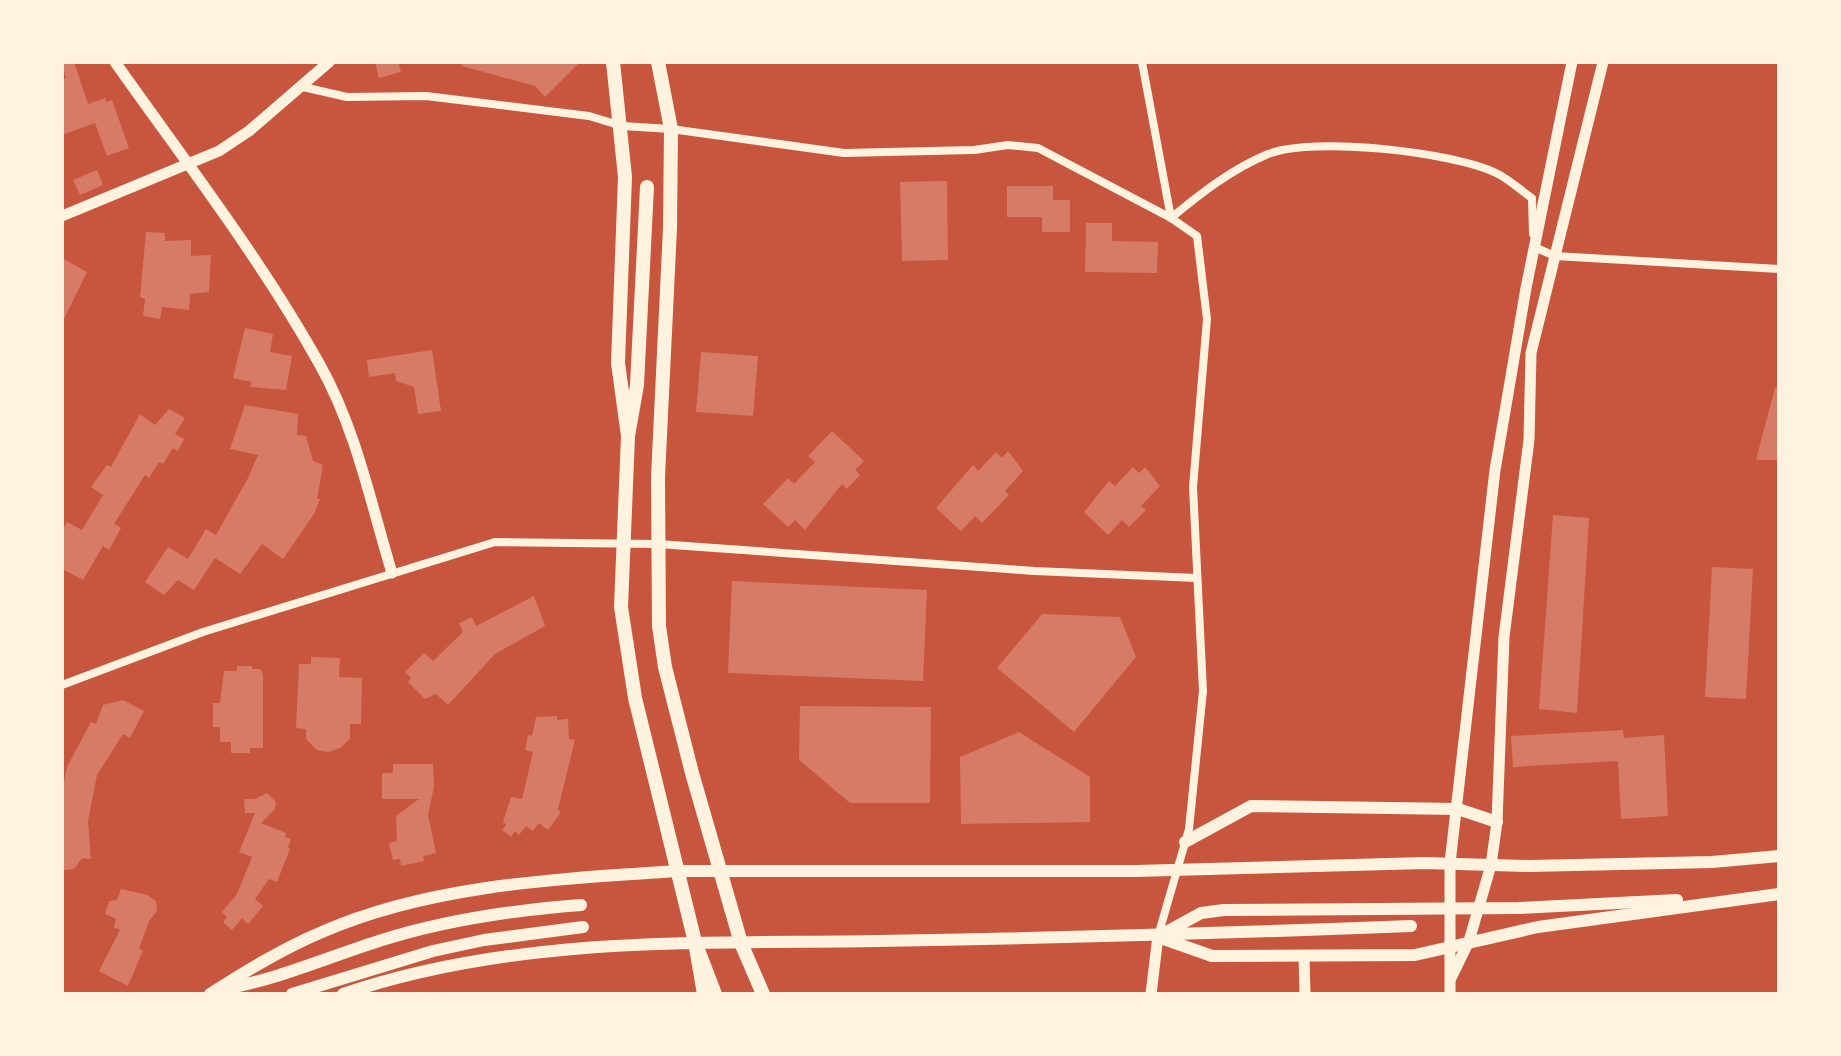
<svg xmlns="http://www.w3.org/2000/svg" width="1841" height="1056" viewBox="0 0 1841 1056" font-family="'Exo 2',sans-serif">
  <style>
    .building { fill: #d67c66 }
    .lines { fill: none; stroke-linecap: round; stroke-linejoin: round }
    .minor { stroke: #fff3e0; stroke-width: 8 }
    .tertiary { stroke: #fff3e0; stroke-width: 11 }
    .secondary { stroke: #fff3e0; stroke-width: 12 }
    .primary { stroke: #fff3e0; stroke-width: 14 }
    .trunk { stroke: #fff3e0; stroke-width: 14 }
  </style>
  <rect width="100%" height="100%" fill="#c8553d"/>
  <g class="building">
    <polygon points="62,62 74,62 88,104 105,98 106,102 112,100 129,148 107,156 95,123 62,135 62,79 66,78"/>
    <polygon points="375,62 398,62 401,72 379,78"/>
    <polygon points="462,62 580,62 545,97 535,86 462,66"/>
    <polygon points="97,170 103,185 80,195 73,180"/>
    <polygon points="947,181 948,260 902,261 900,182"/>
    <polygon points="1007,186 1053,186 1053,200 1070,200 1070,232 1042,232 1042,217 1007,217"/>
    <polygon points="1086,223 1112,223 1112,241 1158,242 1157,273 1085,272"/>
    <polygon points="146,232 165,233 165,241 191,240 191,256 211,255 209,292 190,294 189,310 162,307 160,319 143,316 145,299 140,297"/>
    <polygon points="62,258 87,272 62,323"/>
    <polygon points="245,328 273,334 270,352 292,356 286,390 250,387 252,382 233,378"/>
    <polygon points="432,350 441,411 418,414 414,387 396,381 395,373 369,377 367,360"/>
    <polygon points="701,352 758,356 753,416 696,412"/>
    <polygon points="1775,388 1779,388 1779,460 1756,460"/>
    <polygon points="245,405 298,414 297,435 306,436 313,461 323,465 317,499 320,499 314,514 283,559 262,544 240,574 215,558 194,590 178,580 164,595 145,582 168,547 188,559 206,529 216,535 248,478 258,455 230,449"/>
    <polygon points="169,409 185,418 175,434 184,439 178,451 173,448 163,464 159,462 149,478 145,475 114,524 121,528 109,550 103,546 83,580 62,569 62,531 67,522 82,530 103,495 91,487 107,465 111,467 140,414 155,425"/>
    <polygon points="832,431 864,461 855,470 860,475 847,489 842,484 805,530 795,520 788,527 763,504 788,478 794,484 815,462 808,456"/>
    <polygon points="1008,451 1023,471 1005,491 1009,495 982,523 975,516 961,531 936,508 973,465 978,471 996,452 1002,458"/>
    <polygon points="1133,467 1139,473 1145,467 1160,486 1141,506 1146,510 1129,527 1122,520 1108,535 1084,512 1109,481 1115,486"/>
    <polygon points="1553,515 1589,518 1577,713 1539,709"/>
    <polygon points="1712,567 1753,569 1746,699 1705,697"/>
    <polygon points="732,581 927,590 923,681 728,673"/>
    <polygon points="534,596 545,626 495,654 448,705 436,694 425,699 408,682 411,678 405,672 424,653 433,661 463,632 459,623 472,617 476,626"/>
    <polygon points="1042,614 1120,617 1136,657 1074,732 997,668"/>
    <polygon points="311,657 340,658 339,677 362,678 361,724 350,724 350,739 340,748 328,752 317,750 306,739 306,729 296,728 299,664 311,664"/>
    <polygon points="237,666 252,666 252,669 260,669 263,674 263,748 250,748 250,753 231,753 231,742 220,742 220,727 213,727 213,703 220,703 224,671 237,671"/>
    <polygon points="123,700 144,711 130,738 123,734 97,775 88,821 91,859 82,858 74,869 64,870 62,792 67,767 91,722 96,724 103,705"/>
    <polygon points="800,706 931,707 930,803 850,803 799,760"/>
    <polygon points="557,716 557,720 568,719 569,739 575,740 558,809 561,812 548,830 539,823 533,831 526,826 519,835 515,831 511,837 502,830 506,825 503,822 511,797 522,799 533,752 525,750 528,735 532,736 536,717"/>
    <polygon points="1623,730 1624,738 1664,735 1668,816 1621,819 1618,761 1513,767 1511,736"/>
    <polygon points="1019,732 1090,777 1090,822 961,824 960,757"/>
    <polygon points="393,764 433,764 434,787 428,815 436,853 423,856 424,861 401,866 400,859 393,860 389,843 397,841 396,816 419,799 382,799 382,773 393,773"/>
    <polygon points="267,793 276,802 275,809 261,823 286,833 285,837 291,839 288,848 290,849 277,882 269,879 255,899 263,906 248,924 242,918 232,930 223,922 227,917 222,912 237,894 252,857 239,852 255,813 245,813 244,799 255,799"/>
    <polygon points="121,889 147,895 156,901 157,911 149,921 139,949 143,950 128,986 99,971 120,930 114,927 116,919 105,914 109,901 117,900"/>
  </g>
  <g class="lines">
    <g class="minor">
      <polyline points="1142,62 1171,218"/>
      <polyline points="303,87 347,97 426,96 589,116 622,126 671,129 844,153 974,150 1008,145 1038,148 1171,218 1197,236 1207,319 1193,487 1203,691 1189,829 1158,936"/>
      <path d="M1171,218C1201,193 1232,169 1268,154C1313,136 1453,152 1496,173C1509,179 1520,190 1532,198L1533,234"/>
      <polyline points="1534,247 1555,256 1779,269"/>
      <polyline points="62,685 203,632 495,542 658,544 1035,571 1197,578"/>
    </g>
    <g class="tertiary">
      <path d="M115,62C185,161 261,259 320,365C356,429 371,504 392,573"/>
      <polyline points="62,216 219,151 249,131 329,62"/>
      <polyline points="1304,956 1305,994"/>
      <polyline points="1451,978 1469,941 1491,865 1497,822 1504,637 1529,440 1531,353 1603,62"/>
      <polyline points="1151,994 1158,936"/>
      <polyline points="1450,994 1450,863 1495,470 1526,288 1572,62"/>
    </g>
    <g class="secondary">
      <polyline points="1185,842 1251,806 1458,809 1497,822"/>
      <polyline points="1161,935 1201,913 1224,910 1519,908 1677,900"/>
      <polyline points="1161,938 1212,956 1415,955 1538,927 1779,894"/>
      <path d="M224,989C279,979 328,957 382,940C446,920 514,910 581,905"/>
      <path d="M210,994C246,971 282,949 322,932C432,884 560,879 678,871H1136L1425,863L1529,866L1712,862L1779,856"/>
      <polyline points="292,994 433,951 484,940 583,927"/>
      <path d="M343,994C518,935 695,944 877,941C1055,938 1233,933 1411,926"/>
    </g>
    <g class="primary">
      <polyline points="613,62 625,177 618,363 628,436 621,607 635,698 695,942 704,994"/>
      <polyline points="658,62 671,129 670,228 658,477 659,626 665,667 692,773 741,943 763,994"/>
    </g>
    <g class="trunk">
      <polyline points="628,436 637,385 647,187"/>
      <polyline points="695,942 715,994"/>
    </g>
  </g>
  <rect width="1841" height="1056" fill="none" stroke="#fff3e0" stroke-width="128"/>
</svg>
